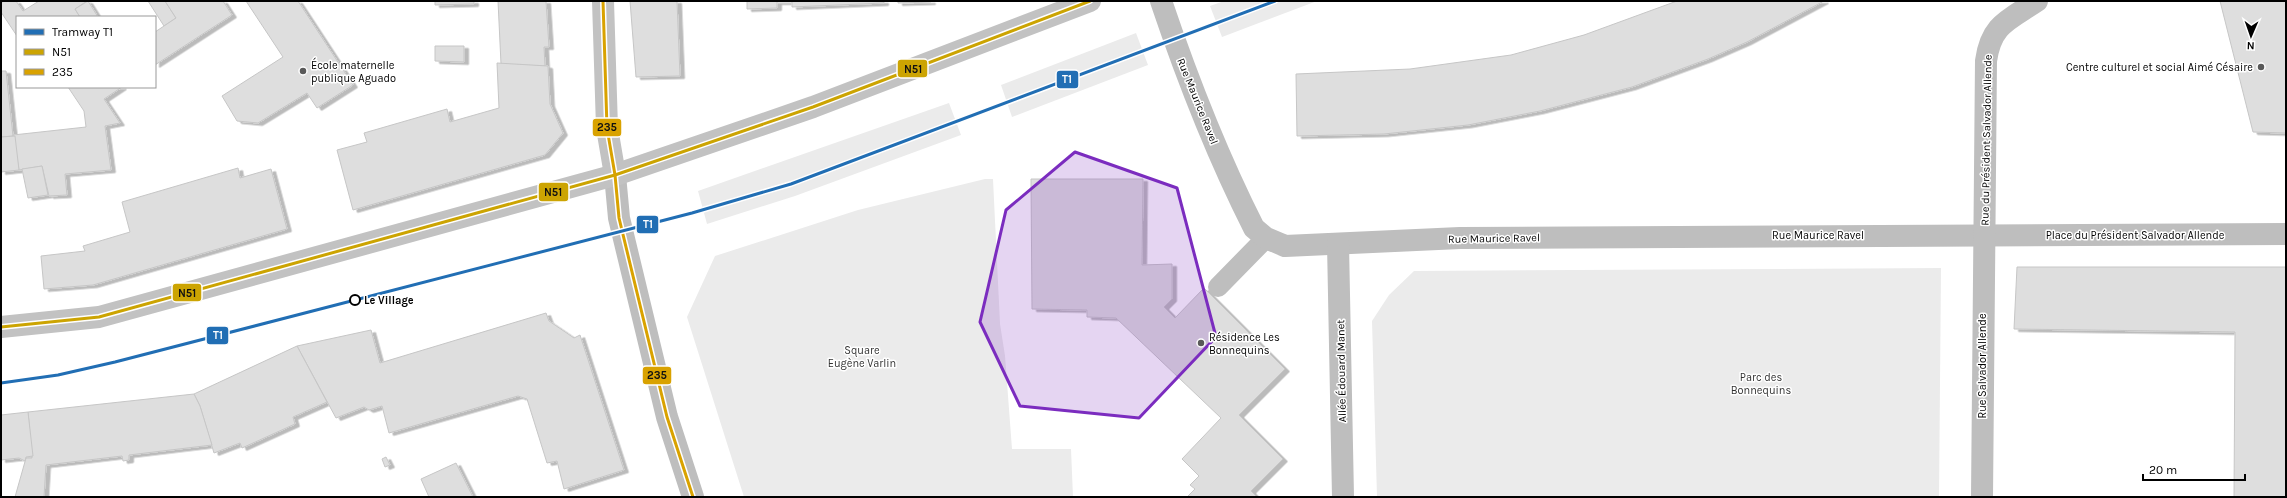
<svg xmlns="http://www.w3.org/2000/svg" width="2287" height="498" viewBox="0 0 2287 498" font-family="Karla,sans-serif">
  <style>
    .green { fill: #ebebeb }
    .building { fill: #dedede; stroke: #c6c6c6; filter: url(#shadow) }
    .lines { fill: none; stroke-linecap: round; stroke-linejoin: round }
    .lane { stroke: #bebebe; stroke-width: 20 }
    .street { stroke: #bebebe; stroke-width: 22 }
    .secondary { stroke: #c2c2c2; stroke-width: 22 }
    .bus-1-casing { stroke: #fff; stroke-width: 6 }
    .bus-2-casing { stroke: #fff; stroke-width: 6 }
    .bus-1 { stroke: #cca402; stroke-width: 3 }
    .bus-2 { stroke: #d9a200; stroke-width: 3 }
    .tram-1-casing { stroke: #fff; stroke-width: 6 }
    .tram-1 { stroke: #216eb4; stroke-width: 3 }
    .marked { fill: #7b2cbf; fill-opacity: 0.2; stroke: #7b2cbf; stroke-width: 3; stroke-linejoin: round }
    .poi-dot { fill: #595959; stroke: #fff; stroke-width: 1.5 }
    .stop-dot { fill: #fff; stroke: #000; stroke-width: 2 }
    .labels { text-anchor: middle; stroke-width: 3; stroke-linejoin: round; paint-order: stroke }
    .poi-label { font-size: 11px; fill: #000; stroke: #fff; text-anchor: start }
    .street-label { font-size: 11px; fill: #000; stroke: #fff }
    .stop-label { font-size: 11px; font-weight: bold; fill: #000; stroke: #fff; text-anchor: start }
    .park-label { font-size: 11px; fill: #313131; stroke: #fff }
    .line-badge { stroke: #fff; stroke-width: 1.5 }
    .badge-label { font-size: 11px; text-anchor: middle; font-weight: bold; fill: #fff }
    .pale-badge-label { font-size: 11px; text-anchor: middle; font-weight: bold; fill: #111 }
  </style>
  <defs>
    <filter id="shadow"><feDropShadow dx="4.5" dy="2.5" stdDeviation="0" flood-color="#0004"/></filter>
  </defs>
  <rect width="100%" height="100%" fill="#fff"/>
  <g class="green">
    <polygon points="1224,1 1317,1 1222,37 1210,6"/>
    <polygon points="1136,33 1148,65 1012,117 1001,85"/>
    <polygon points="949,103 961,135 795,196 707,224 698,191"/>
    <polygon points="985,179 993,179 1000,324 1005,356 1012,449 1071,449 1073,497 744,497 687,317 715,256 858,210"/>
    <polygon points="1941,268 1939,497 1377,497 1372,321 1389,295 1414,271"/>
  </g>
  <g class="building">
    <polygon points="4,1 16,1 23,11 39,1 87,1 75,9 80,17 17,17 17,36 1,12 1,3"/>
    <polygon points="88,1 98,17 80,17 75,9"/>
    <polygon points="148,1 165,1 176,18 164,26"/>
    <polygon points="165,1 223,1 232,15 155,65 155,32 176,18"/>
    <polygon points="246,1 298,1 353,85 317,108 307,93 258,123 237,121 222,96 283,57"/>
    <polygon points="435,1 474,1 474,4 435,5"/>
    <polygon points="498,1 546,1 549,47 544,47 545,66 501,64"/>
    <polygon points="630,1 677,1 680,76 636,77"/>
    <polygon points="747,1 884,1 884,3 792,7 792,2 777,2 777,8 747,9"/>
    <polygon points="898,1 931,1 931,2 898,3"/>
    <polygon points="1677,1 1824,1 1747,42 1708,59 1632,87 1540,111 1468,125 1384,134 1297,136 1296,74 1410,69 1511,55 1584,35"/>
    <polygon points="2220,1 2286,1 2286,133 2253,132"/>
    <polygon points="435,46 464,46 464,62 435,61"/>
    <polygon points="497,63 548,66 550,104 563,133 545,155 353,210 337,150 367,142 364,133 447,109 450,122 499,108"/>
    <polygon points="1,69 1,71 6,71 13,136 1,137"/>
    <polygon points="68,87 122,87 104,99 120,123 105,126 111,170 65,174 67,195 49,196 42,166 19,170 13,135 86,127 84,111"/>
    <polygon points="15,136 19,170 1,172 1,137"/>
    <polygon points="42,166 48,195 28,198 22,169"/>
    <polygon points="238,168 240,178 271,169 287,229 93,285 44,289 41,256 85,251 83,246 130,232 122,202"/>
    <polygon points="1031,179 1143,179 1142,265 1172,264 1172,299 1164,307 1175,318 1204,288 1285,369 1239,415 1283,459 1251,491 1256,496 1255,497 1187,497 1195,489 1190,485 1199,476 1182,459 1221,418 1116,318 1087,317 1087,310 1032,309"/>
    <polygon points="2017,267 2286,267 2286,497 2234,497 2235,332 2014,329"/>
    <polygon points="546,313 549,321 574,338 580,335 624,470 564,489 557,461 547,463 527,399 518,396 389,433 382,406 369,410 364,407 336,418 297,346 371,330 380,363"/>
    <polygon points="297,346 327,402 293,417 295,424 242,448 240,443 214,453 200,406 194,394"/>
    <polygon points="194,394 200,406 212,445 129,455 129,460 123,461 122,456 46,465 44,497 15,497 26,458 32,458 28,412"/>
    <polygon points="28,412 33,456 26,457 25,461 19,458 1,460 1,415"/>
    <polygon points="386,457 390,465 385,467 382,459"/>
    <polygon points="456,463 473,497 429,497 421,479"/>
  </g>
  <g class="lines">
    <polyline class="lane" points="1218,287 1266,238"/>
    <g class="street">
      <path d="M1161,1C1187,78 1217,155 1254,228L1266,238L1285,246L1460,238L2286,234"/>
      <polyline points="615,175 619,218 667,417 693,497"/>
      <polyline points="1338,244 1343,497"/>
      <path d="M1982,497L1986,61C1991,24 2009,20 2037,1"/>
    </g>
    <g class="secondary">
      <polyline points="603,1 607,128 615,175"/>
      <polyline points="1,327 99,317 615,175 813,107 1090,1"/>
    </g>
    <g class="bus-1-casing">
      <polyline id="bus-1" points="1,327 99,317 615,175 813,107 1090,1"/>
    </g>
    <g class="bus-2-casing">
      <polyline id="bus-2" points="603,1 607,128 615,175 619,218 667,417 693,497"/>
    </g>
    <use href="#bus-1" class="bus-1"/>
    <use href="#bus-2" class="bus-2"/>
    <g class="tram-1-casing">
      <polyline id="tram-1" points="1,383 58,375 115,362 692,213 791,184 1275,1"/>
    </g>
    <use href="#tram-1" class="tram-1"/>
  </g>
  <path class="marked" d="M1075,152L1177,188L1216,337L1139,418L1020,406L980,322L1006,210Z"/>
  <g class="poi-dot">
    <circle cx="2261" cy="67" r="4"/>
    <circle cx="303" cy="71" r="4"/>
    <circle cx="1201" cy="343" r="4"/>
  </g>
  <circle class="stop-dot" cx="355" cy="300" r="5"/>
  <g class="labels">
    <g class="poi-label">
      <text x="311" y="69">École maternelle<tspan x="311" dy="13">publique Aguado</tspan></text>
      <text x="2253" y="71" text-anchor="end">Centre culturel et social Aimé Césaire</text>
      <text x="1209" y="341">Résidence Les<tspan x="1209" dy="13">Bonnequins</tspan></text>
    </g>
    <g class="street-label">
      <text transform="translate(1198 101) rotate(68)" y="4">Rue Maurice Ravel</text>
      <text transform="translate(1986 140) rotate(-89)" y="4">Rue du Président Salvador Allende</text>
      <text x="1818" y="239">Rue Maurice Ravel</text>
      <text x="2135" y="239">Place du Président Salvador Allende</text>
      <text transform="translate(1494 238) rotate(-1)" y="4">Rue Maurice Ravel</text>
      <text transform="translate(1982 366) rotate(-90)" y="4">Rue Salvador Allende</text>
      <text transform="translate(1341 371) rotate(-91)" y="4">Allée Édouard Manet</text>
    </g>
    <g class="stop-label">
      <text x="364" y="304">Le Village</text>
    </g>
    <g class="park-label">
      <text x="862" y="354">Square<tspan x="862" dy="13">Eugène Varlin</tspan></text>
      <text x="1761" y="381">Parc des<tspan x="1761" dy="13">Bonnequins</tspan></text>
    </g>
  </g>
  <g class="line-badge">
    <rect x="897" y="59" width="31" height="19" rx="4" fill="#cca402"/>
    <rect x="1056" y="70" width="23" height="19" rx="4" fill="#216eb4"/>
    <rect x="592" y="118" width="30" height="19" rx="4" fill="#d9a200"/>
    <rect x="538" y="182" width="31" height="20" rx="4" fill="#cca402"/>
    <rect x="636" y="215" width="23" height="19" rx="4" fill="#216eb4"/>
    <rect x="172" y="283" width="30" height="19" rx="4" fill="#cca402"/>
    <rect x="206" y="326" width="23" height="19" rx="4" fill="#216eb4"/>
    <rect x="642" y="366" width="30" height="19" rx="4" fill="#d9a200"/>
  </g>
  <g class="badge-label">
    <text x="1067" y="83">T1</text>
    <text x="648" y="228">T1</text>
    <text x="218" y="339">T1</text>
  </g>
  <g class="pale-badge-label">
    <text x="913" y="73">N51</text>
    <text x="607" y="131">235</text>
    <text x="553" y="196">N51</text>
    <text x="187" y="297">N51</text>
    <text x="657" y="379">235</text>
  </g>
  <rect width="2287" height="498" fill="none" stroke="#000000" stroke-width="4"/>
  <rect x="16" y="16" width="140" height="72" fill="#ffffff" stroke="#999999"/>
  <rect x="24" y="29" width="20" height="6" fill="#216eb4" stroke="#999999"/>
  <text x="52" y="36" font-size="12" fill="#000000">Tramway T1</text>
  <rect x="24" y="49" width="20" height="6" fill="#cca402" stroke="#999999"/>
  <text x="52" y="56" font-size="12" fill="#000000">N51</text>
  <rect x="24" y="69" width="20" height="6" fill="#d9a200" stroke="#999999"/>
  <text x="52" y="76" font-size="12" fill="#000000">235</text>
  <g transform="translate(2251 36) rotate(182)" stroke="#ffffff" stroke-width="3" paint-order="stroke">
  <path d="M0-3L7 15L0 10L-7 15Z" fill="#000000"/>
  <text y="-6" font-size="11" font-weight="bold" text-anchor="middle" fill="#000000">N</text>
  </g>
  <path d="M2143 474v6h102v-6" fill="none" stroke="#000000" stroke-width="2"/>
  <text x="2149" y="474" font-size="12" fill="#000000" stroke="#ffffff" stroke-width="3" paint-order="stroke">20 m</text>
</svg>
